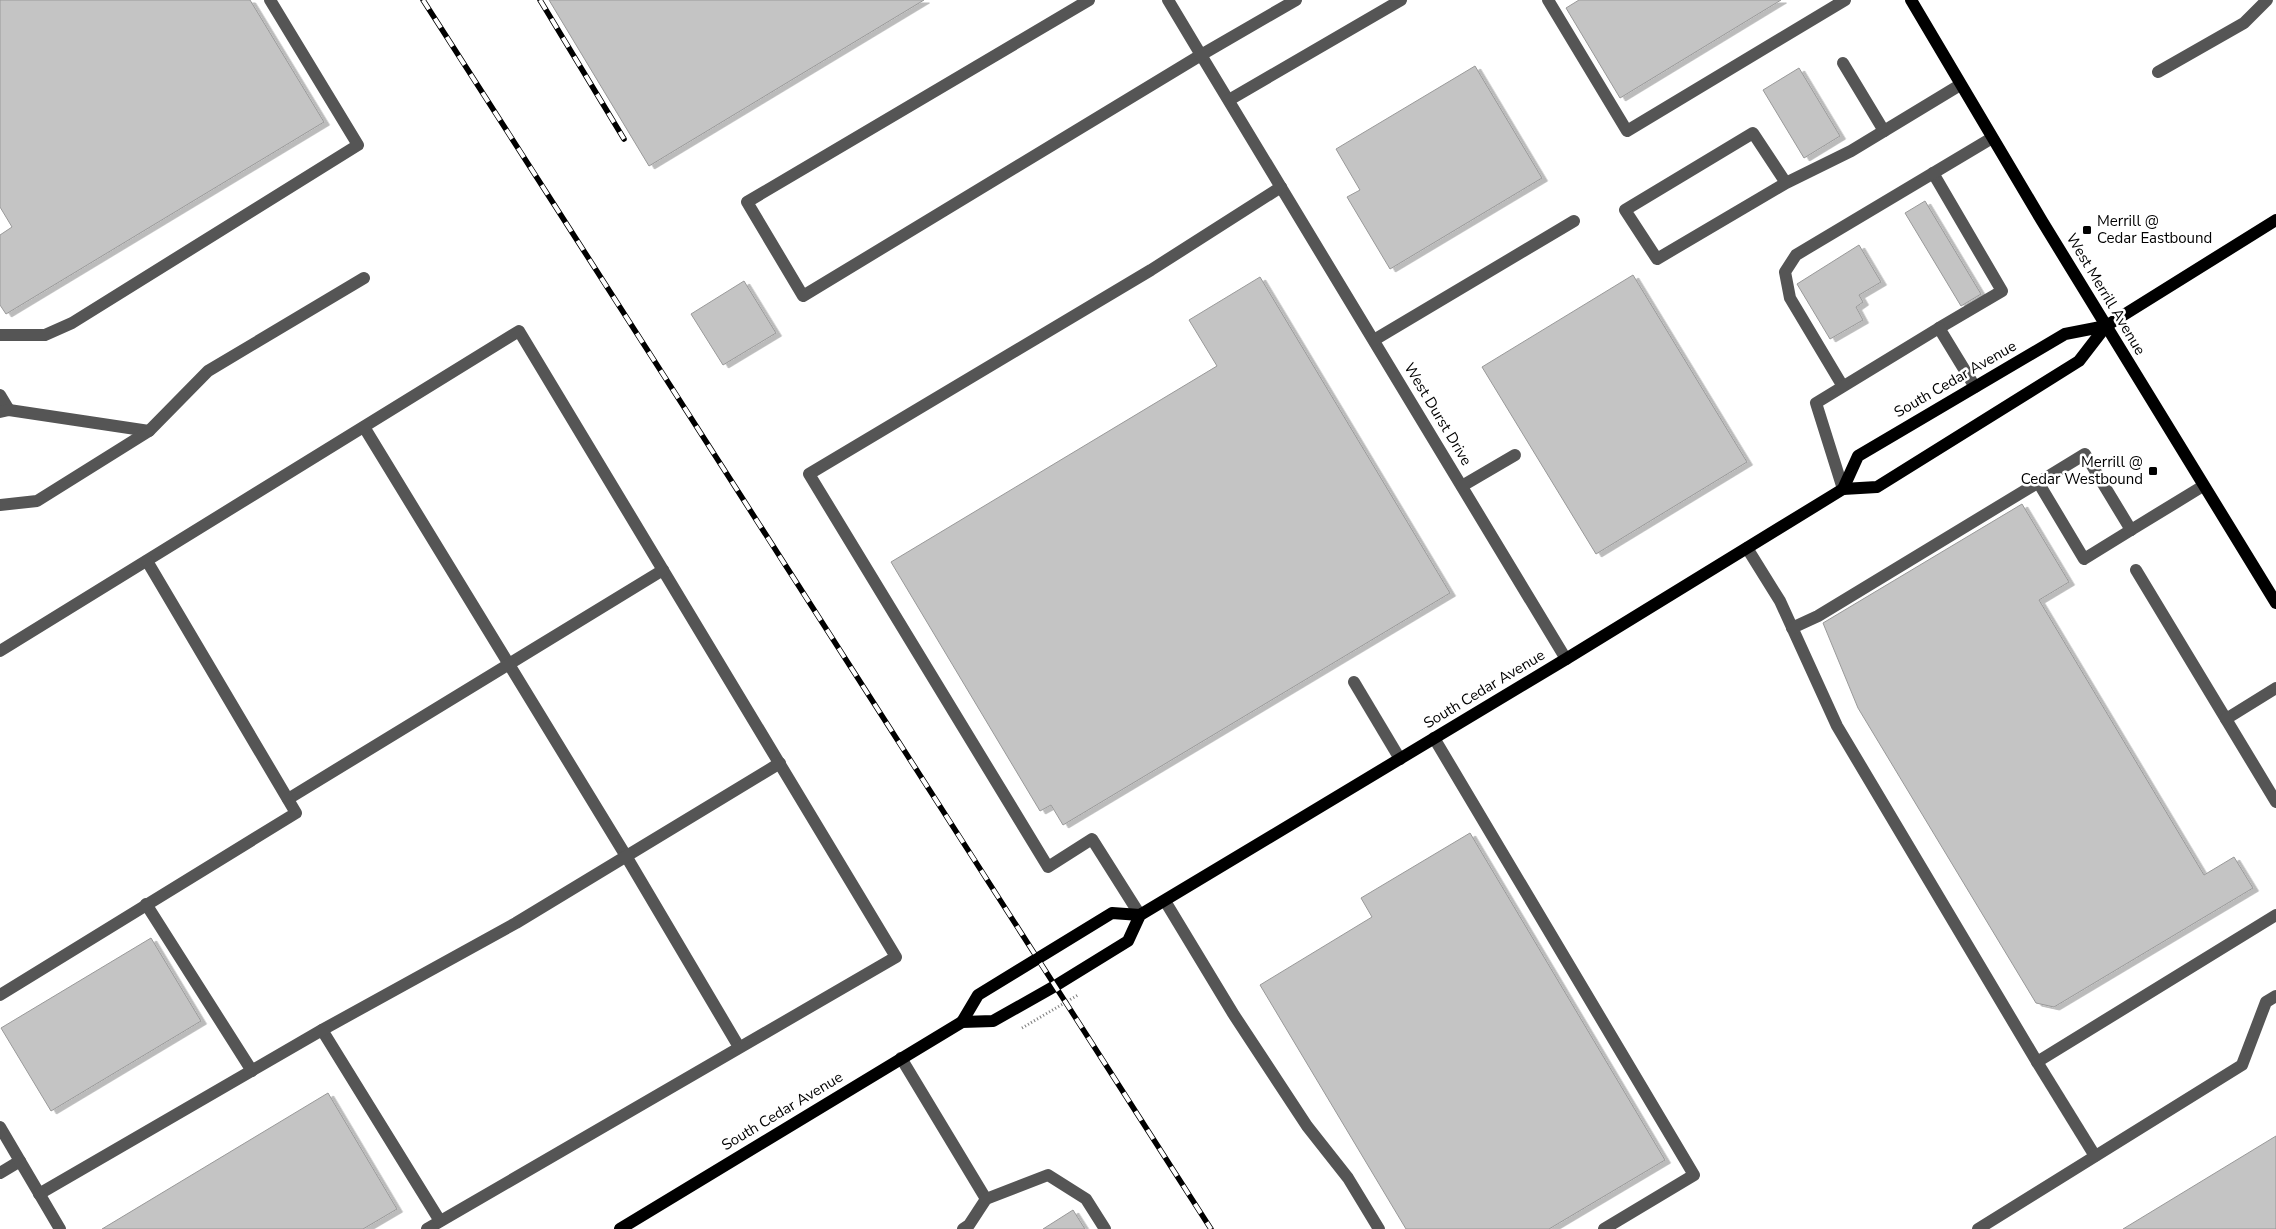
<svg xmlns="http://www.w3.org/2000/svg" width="2276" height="1229" viewBox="0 0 2276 1229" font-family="'Nunito Sans',sans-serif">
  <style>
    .building { fill: #c4c4c4; stroke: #999; filter: url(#shadow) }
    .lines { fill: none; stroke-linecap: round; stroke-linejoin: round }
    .path { stroke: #777; stroke-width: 3; stroke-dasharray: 1 2.5; stroke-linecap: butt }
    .minor { stroke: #555; stroke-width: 12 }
    .major { stroke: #000; stroke-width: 12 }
    .rail-casing { stroke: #000; stroke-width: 5.5 }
    .rail { stroke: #fff; stroke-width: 4; stroke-dasharray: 11; stroke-linecap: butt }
    .poi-dot { fill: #000; stroke: #fff; stroke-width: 2 }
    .labels { text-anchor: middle; stroke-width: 5; stroke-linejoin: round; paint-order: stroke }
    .poi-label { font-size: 15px; fill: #000; stroke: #fff; text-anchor: start }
    .street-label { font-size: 15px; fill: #000; stroke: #fff }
  </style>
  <defs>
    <filter id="shadow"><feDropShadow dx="5.5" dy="3" stdDeviation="0" flood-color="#0004"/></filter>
  </defs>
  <rect width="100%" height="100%" fill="#fff"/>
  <g class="building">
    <polygon points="0,0 250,0 324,122 6,314 0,305 0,235 12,227 0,207"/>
    <polygon points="549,0 924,0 649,166"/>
    <polygon points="1579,0 1781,0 1620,98 1566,8"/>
    <polygon points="1475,66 1542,178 1390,269 1347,197 1360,190 1336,149"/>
    <polygon points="1799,68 1840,136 1804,158 1763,90"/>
    <polygon points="1925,201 1981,294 1961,306 1905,213"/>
    <polygon points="1859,245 1881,282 1859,295 1863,302 1856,307 1863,320 1830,339 1797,284"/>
    <polygon points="1633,275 1747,462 1596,554 1482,367"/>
    <polygon points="1260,277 1450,593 1063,825 1051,805 1040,811 891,562 1217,366 1189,320"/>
    <polygon points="744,281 776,333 723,365 691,314"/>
    <polygon points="2022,504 2069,582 2039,600 2204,875 2234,857 2253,888 2054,1007 2036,1003 1858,708 1823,623"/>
    <polygon points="1470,833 1665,1160 1549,1229 1406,1229 1260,985 1372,917 1361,898"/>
    <polygon points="151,938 201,1021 51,1111 1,1028"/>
    <polygon points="328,1093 397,1209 363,1229 102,1229"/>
    <polygon points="2276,1136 2276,1229 2123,1229"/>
    <polygon points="1073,1210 1085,1229 1043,1229"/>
  </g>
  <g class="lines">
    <polyline class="path" points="1022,1028 1078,995"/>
    <g class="minor">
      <polyline points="1089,0 747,202 803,296 1201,55 1566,659"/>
      <polyline points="1168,0 1201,55 1296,0"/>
      <polyline points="1548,0 1627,131 1845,0"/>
      <polyline points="1843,63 1884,131"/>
      <polyline points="2158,72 2244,23 2267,0"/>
      <polyline points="1229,100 1401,0"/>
      <polyline points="1933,173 2002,291 1939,328"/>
      <polyline points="1786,183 1753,133 1625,210 1657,259 1786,183 1851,151 1960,85"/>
      <polyline points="0,335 45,335 72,323 358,145 270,0"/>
      <polyline points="1374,340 1574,221"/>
      <polyline points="1842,385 1790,298 1785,272 1796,255 1992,138"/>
      <polyline points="0,395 9,410"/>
      <polyline points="0,412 9,410 149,431"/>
      <polyline points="364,427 626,856 739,1047"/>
      <polyline points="2038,482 2084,559 2131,530"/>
      <polyline points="1462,486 1515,455"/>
      <polyline points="1843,489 1816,403 1939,328 1975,387"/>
      <polyline points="0,505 37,501 149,431 208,371 364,278"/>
      <polyline points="1747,548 1780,601 1837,726 2037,1062 2276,915"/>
      <polyline points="2136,570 2276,802"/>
      <polyline points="1792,628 1818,616 2085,454 2131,530 2203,486"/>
      <polyline points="0,651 519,331 896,957 427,1229"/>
      <polyline points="1354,682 1400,759"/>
      <polyline points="2226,719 2276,688"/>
      <polyline points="1434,738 1694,1175 1604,1229"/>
      <polyline points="288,799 663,570"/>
      <polyline points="1165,901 1234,1015 1307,1126 1348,1178 1379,1229"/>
      <polyline points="146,904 252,1071"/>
      <polyline points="1140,915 1092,839 1048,867 809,474 1151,270 1281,187"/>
      <polyline points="0,995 296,813 147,561"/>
      <polyline points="322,1030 440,1221"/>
      <polyline points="901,1058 986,1199"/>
      <polyline points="2037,1062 2095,1156"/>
      <polyline points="0,1127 20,1161 0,1173"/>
      <polyline points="20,1161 60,1229"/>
      <polyline points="39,1194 322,1030 516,923 780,763"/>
      <polyline points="963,1229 969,1225 986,1199 1048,1175 1086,1199 1105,1229"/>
      <polyline points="1978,1229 2242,1065 2266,1002 2276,996"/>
    </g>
    <g class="major">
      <polyline points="1911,0 2042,221 2276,603"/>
      <polyline points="1843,489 1858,456 2065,334 2106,326"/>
      <polyline points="962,1022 978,995 1112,913 1140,915"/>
      <polyline points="620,1229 962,1022 993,1021 1055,986 1128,941 1140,915 1566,659 1843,489 1877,487 2079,361 2106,326 2276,220"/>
    </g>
    <g class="rail-casing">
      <g id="rail">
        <polyline points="423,0 1211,1229"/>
        <polyline points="540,0 624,139"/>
      </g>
    </g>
    <use href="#rail" class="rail"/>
  </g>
  <g class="poi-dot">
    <rect x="2082" y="225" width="10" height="10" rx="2.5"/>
    <rect x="2148" y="466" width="10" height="10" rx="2.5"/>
  </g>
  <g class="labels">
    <g class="poi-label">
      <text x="2097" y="226">Merrill @<tspan x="2097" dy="17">Cedar Eastbound</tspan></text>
      <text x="2143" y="467" text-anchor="end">Merrill @<tspan x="2143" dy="17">Cedar Westbound</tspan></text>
    </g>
    <g class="street-label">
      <text transform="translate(2106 294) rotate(59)" y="5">West Merrill Avenue</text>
      <text transform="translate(1955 379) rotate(-30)" y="5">South Cedar Avenue</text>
      <text transform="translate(1438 414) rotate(59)" y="5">West Durst Drive</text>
      <text transform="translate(1484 689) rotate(-31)" y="5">South Cedar Avenue</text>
      <text transform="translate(782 1111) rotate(-31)" y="5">South Cedar Avenue</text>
    </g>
  </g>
</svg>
